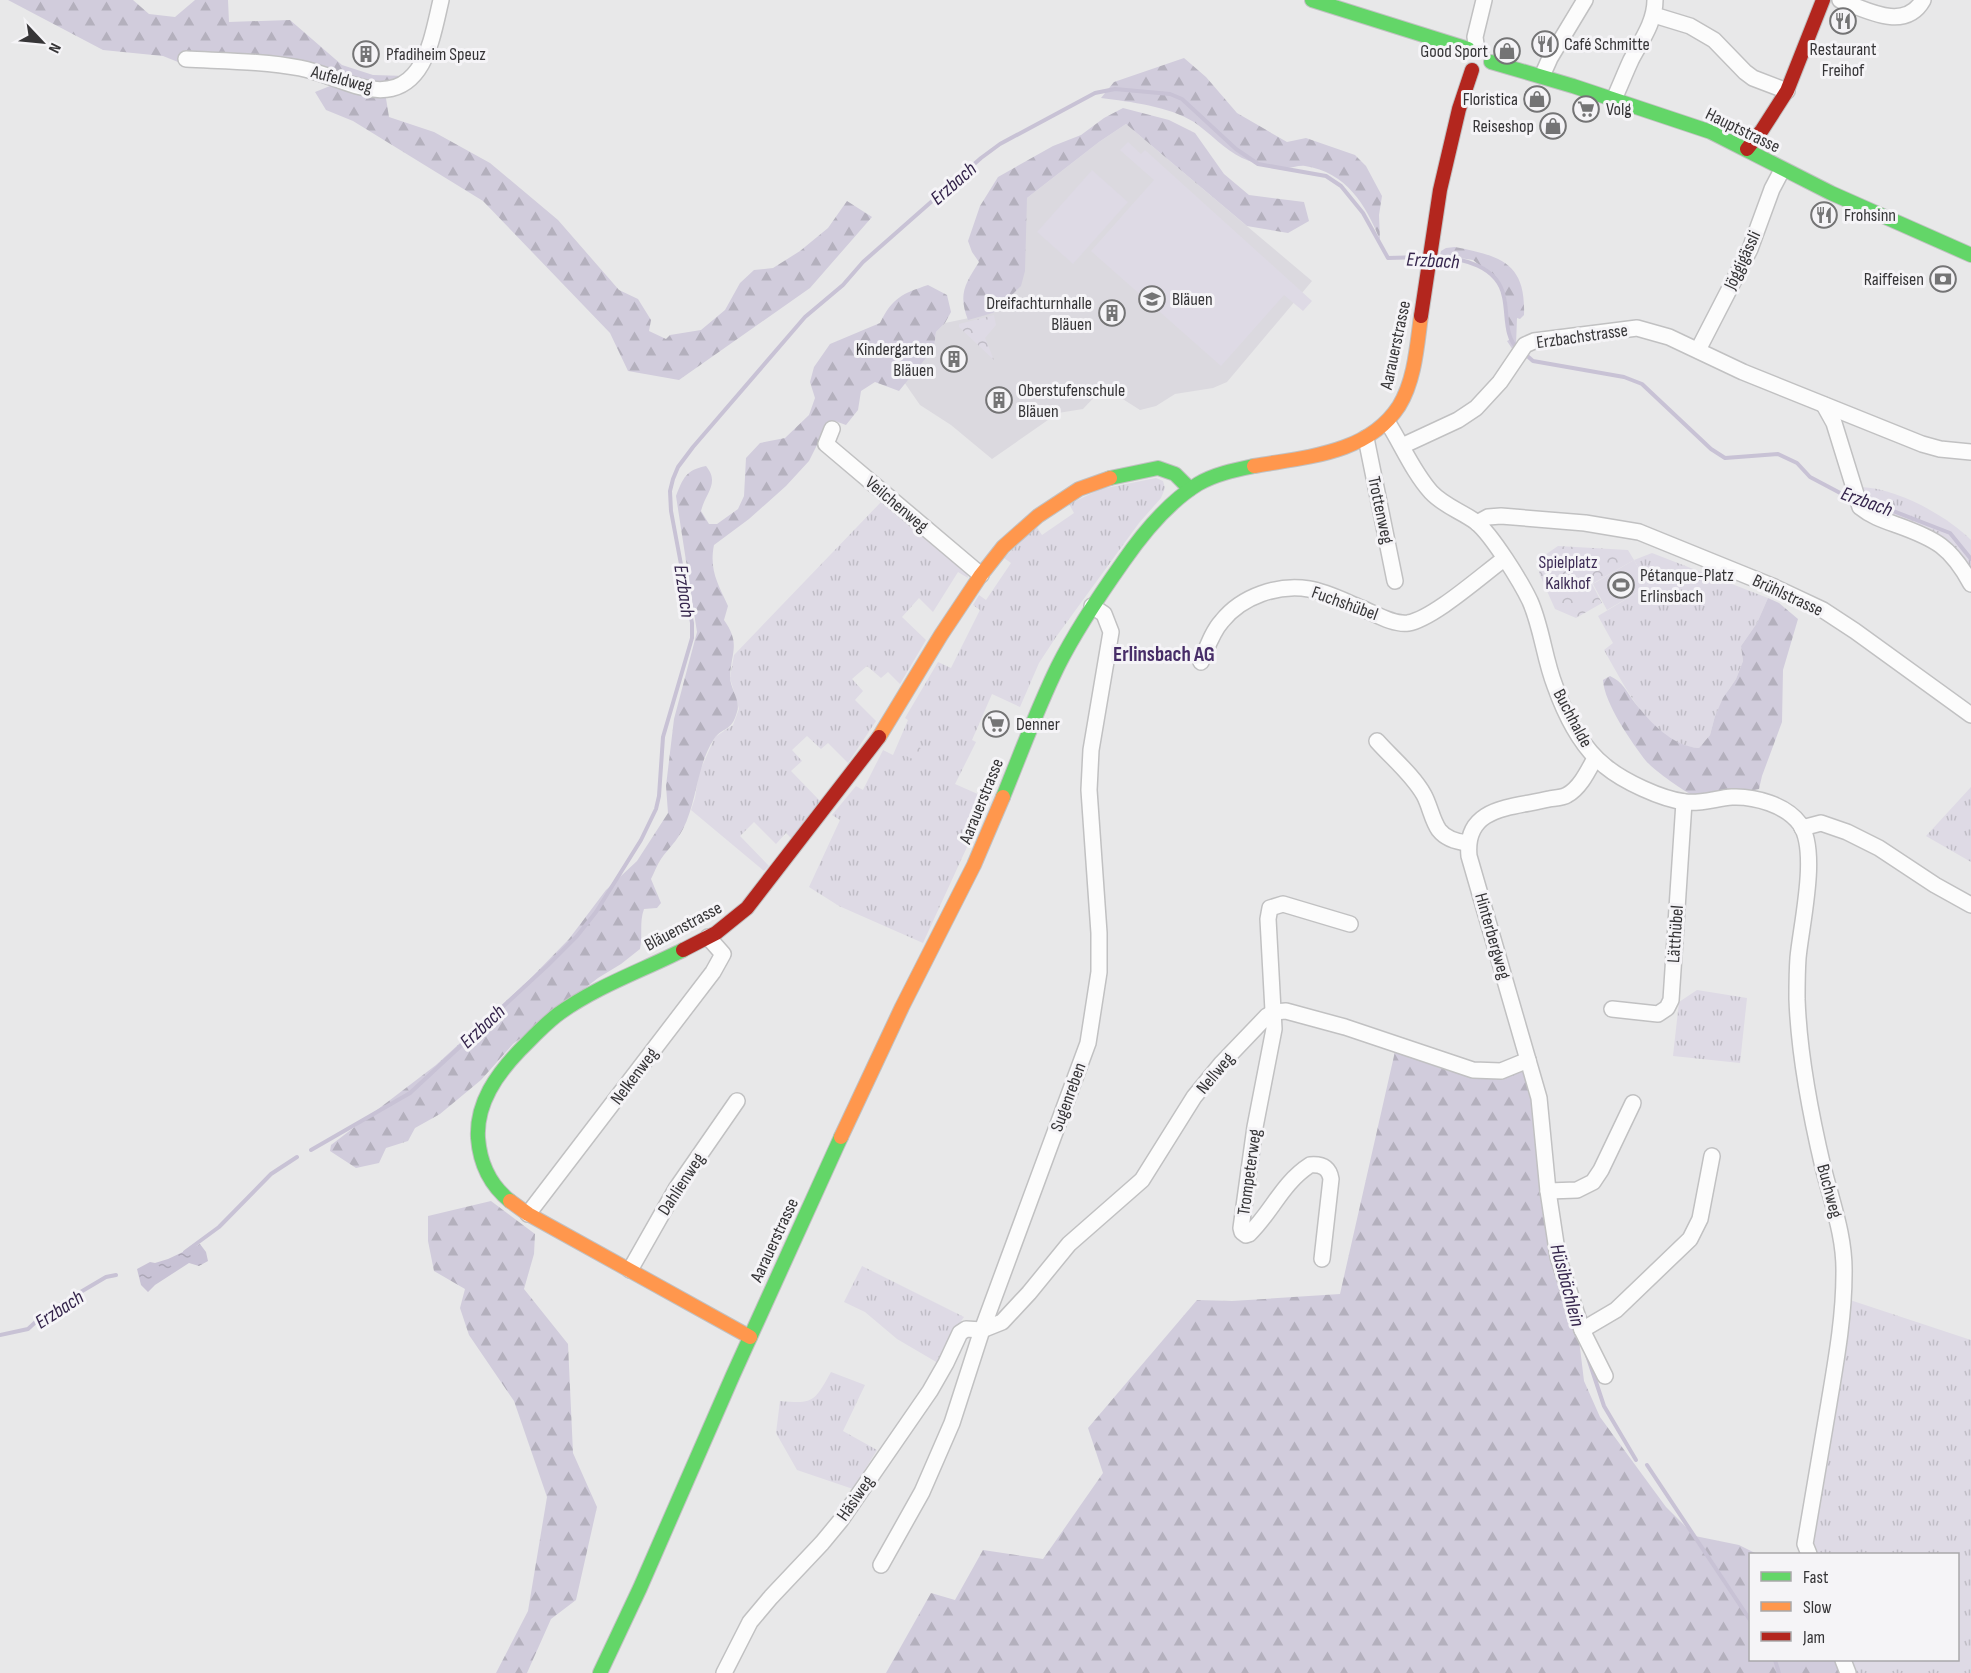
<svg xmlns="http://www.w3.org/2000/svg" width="1971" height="1673" viewBox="0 0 1971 1673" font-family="'Sofia Sans Condensed',sans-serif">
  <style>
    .built { fill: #dbd9df }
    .grass { fill: url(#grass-tufts) }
    .forest { fill: url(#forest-firs) }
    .park { fill: url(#park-crowns) }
    .garden { fill: #dedae5 }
    .water { fill: url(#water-ripples) }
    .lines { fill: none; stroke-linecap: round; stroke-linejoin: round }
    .stream { stroke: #c8c2d5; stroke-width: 4 }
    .street-casing { stroke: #c1c1c2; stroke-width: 18 }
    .fast-casing { stroke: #c1c1c2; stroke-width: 16 }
    .slow-casing { stroke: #c1c1c2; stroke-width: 16 }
    .jam-casing { stroke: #c1c1c2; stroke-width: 16 }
    .street { stroke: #fcfcfc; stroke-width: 15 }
    .fast { stroke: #63d668; stroke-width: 14 }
    .slow { stroke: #ff974d; stroke-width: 14 }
    .jam { stroke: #b3261e; stroke-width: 14 }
    .labels { text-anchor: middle; stroke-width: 6; stroke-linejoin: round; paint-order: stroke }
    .poi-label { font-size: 18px; fill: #363537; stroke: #f5f4f7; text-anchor: start }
    .street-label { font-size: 18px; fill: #363537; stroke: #f5f4f7 }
    .park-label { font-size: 18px; fill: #3e2d56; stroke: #f5f4f7 }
    .water-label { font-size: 20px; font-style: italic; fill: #34244b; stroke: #f5f4f7 }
    .quarter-label { font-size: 21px; font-weight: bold; fill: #472d68; stroke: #f5f4f7 }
  </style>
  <defs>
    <pattern id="grass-tufts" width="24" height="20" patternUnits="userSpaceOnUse" patternTransform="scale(1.5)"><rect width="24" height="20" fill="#dedae5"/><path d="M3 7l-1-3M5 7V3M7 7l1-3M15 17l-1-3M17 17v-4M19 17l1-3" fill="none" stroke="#bfbcc5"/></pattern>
    <pattern id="forest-firs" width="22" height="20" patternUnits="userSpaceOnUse" patternTransform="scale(1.5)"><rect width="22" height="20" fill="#d1ccdc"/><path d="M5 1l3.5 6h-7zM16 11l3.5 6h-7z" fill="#b4b0bd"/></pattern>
    <pattern id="park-crowns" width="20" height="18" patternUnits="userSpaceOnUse" patternTransform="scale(1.5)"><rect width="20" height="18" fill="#dedae5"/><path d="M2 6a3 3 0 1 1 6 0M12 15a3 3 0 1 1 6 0" fill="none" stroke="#bfbcc5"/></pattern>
    <pattern id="water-ripples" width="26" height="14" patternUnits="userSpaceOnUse" patternTransform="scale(1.5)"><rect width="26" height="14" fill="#c8c2d5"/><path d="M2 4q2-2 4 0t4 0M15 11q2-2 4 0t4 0" fill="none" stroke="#aca7b7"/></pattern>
  </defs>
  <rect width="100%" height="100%" fill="#e8e8e9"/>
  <polygon class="built" points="1126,124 1312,281 1227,382 1213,388 1175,394 1156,406 1140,410 1118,396 1101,390 1083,409 1058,413 992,459 951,425 920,405 904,382 934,348 936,332 945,323 993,313 1017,247 1027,198 1099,142"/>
  <g class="grass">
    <polygon points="1156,478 1163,481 1165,488 1161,498 1139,523 1056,637 1039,663 1020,707 992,694 972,740 976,742 955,784 989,799 923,943 839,906 809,887 840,820 832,815 856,786 863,790 883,750 893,755 908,720 905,718 938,662 951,668 980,610 973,605 979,595 986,600 1011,563 1004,558 1036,526 1042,535 1074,513 1069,504 1101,489"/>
    <path d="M1861,487C1896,488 1946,515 1971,540V572L1880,514L1865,501Z"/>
    <polygon points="881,502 967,572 968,578 958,572 933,612 919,598 902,617 926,640 900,684 888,672 881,678 867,666 852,679 863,691 855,700 876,721 848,763 828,743 821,749 807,736 792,750 802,761 791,771 822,803 794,841 786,833 776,844 754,822 740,836 769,866 764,871 691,810 695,798 699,773 715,737 733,725 739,709 730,678 734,655"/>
    <path d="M1652,553L1768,598L1757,623L1741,646L1743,661L1736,679L1729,689L1715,716L1710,735L1699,748C1651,744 1625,686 1604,650L1613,643L1598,616L1648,586L1634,560Z"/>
    <polygon points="1971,787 1971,862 1926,836"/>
    <polygon points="1697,990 1747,998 1740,1063 1673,1056 1679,1002"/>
    <polygon points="862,1266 964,1317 951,1335 938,1363 897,1339 865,1312 844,1302"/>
    <polygon points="1847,1299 1971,1340 1971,1673 1843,1673 1839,1660 1958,1660 1958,1554 1805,1554"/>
    <path d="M831,1372L865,1385L843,1431L877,1450L853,1489L797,1470L776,1433L780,1401C814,1404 814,1402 831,1372Z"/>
  </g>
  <g class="forest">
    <polygon points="8,0 133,0 149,14 175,17 195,0 228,0 229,22 290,20 342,65 373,75 406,76 384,86 389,117 434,132 490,163 558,220 619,290 638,299 651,320 649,331 666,339 670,335 701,330 725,310 740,283 754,270 773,268 800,251 828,228 847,201 872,217 810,288 679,380 628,371 610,333 483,201 353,121 326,110 315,92 340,82 302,68 188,66 163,56 103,50"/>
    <path d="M1184,58L1206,77L1237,113L1287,142L1306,138L1355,155L1366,166L1382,196L1379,215L1380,240C1366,205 1346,172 1305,166C1298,165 1290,169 1282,168C1271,167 1253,163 1242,158C1225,150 1210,133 1194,122C1168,106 1131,102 1101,98L1114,82Z"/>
    <path d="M1123,108L1169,120L1195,133L1224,174L1249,195L1304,202L1309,221L1288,233L1247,226L1126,124L1099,142L1027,198L1025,271L1021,286L993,313L968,320C958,294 965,284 979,262L972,252L968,241L980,206L998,177L1053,146L1081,135L1104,118Z"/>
    <path d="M1455,247C1501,256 1526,263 1524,315L1520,319L1517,318L1516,345L1513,350L1507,341L1509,340L1506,298L1499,281L1473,260L1440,255L1441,251L1446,248Z"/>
    <path d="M928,285L947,295L951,312L945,323L936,332L934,348L899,391L875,382L861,391L858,410L846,425L835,421L820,439L809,461L786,486L749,519L714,545C709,570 718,584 728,606L724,620C741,644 731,652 730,677C730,688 741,701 737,712C731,733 723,726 714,739C697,764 697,802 683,829C677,841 668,849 661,859C657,865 654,873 651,879L661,903L657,908L644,909C639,923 643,934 640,949L621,964L598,978L513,1044L481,1080L440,1114L415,1128L408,1141L386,1148L379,1163L356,1168L330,1151L331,1145L436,1065L530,979L569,939L606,890L637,861L668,813L666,786L674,719L697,632L676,496C683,478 686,470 706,466C720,483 706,492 701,511L709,524H717L738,509L744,496L746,458L760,443L785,438L809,415L815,398L810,382L814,367L830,344L880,323C893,297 902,294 928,285Z"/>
    <path d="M1768,598L1779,603L1798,619L1783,670L1782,722L1762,776L1759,789C1745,792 1708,799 1695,796C1685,793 1653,769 1646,761C1632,743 1604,703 1603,680L1610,676C1623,682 1626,691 1635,703C1651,723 1672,746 1699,748L1710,735L1715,716L1723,698L1736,679L1743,661L1741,646L1757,623Z"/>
    <polygon points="1396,1047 1463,1074 1526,1066 1578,1331 1584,1381 1600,1417 1666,1507 1695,1536 1739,1545 1757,1554 1750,1554 1750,1660 1839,1660 1843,1673 886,1673 931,1593 955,1600 983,1550 1043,1559 1103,1473 1088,1428 1197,1300 1232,1301 1340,1294"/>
    <polygon points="491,1201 535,1234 534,1254 524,1289 568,1344 573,1453 597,1507 576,1600 551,1619 527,1673 496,1673 528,1611 547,1497 514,1401 469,1335 460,1308 465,1289 434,1271 428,1241 428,1216"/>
  </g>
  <g class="park">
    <polygon points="994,315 996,325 985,338 994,360 959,327 959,324"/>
    <polygon points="1558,546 1628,550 1634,560 1592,584 1602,603 1576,618 1555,609 1539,573 1545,555"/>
    <polygon points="907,742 925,750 919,762 902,754"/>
  </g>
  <g class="garden">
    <polygon points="1128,142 1141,154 1145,150 1312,301 1303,311 1284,295 1221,366 1091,251 1154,180 1120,150"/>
    <polygon points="1092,170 1128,202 1073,264 1037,232"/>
    <polygon points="1634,560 1648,586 1607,610 1593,584"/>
  </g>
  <polygon class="water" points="200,1244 206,1252 208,1261 199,1266 189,1263 155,1285 148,1292 141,1285 137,1269 150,1262 155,1263 168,1259"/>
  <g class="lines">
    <g class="stream">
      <path d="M1436,257C1463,258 1498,266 1504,297C1508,314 1504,338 1519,350"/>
      <polyline points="1525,354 1533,361 1624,377 1642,384 1711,449 1725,458 1778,454 1797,463 1810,477 1844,495 1852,497"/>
      <polyline points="1862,499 1950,533 1971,559"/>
      <polyline points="311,1150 410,1093 548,965 577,936 596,912 641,840 656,809 659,796 663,737 692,638 692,623 671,511 670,491 673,479 678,467 693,447 805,317 843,285 863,262 981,158 1000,144 1095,93 1115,89 1170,94 1182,99 1236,149 1258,164 1326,176 1341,186 1363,213 1388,258 1423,257"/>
      <polyline points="185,1252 219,1227 271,1174 297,1157"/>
      <polyline points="0,1335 28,1329 41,1317 67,1300 106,1277 116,1275"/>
      <polyline points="1587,1355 1604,1406 1636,1460"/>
      <polyline points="1647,1465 1750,1620"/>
      <polyline points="1775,1660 1779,1673"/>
    </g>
    <g class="street-casing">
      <g id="street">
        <path d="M1840,0C1866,10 1905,32 1923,0"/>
        <polyline points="1654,15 1690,26 1714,40 1745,72 1753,78 1787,91"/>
        <polyline points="1476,44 1475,37 1484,0"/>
        <path d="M186,59C224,61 263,61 300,68C321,72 341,82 361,87C423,103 431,43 441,0"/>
        <polyline points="1542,76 1550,58 1585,0"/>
        <path d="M1614,99C1620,86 1625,73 1631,60C1641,41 1655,22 1655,0"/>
        <polyline points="1698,350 1750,249 1772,189 1782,170"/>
        <path d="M1824,405L1834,423L1860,507C1871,516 1883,520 1897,525C1936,539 1951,547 1971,584"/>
        <path d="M1388,423C1402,445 1413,472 1431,492C1444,506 1461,511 1476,522C1492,535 1521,582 1530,601C1542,628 1544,658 1555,686C1565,714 1581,747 1605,766C1623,781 1661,799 1685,802C1701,804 1717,798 1732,797C1755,796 1786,805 1800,824C1819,851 1801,925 1798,958C1797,972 1797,986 1797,999C1799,1056 1810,1112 1823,1167C1832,1203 1845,1237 1844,1274C1844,1317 1836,1361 1829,1403C1821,1450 1813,1497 1805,1544L1809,1554"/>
        <polyline points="832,429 826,444 981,575"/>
        <polyline points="1366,438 1395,581"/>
        <polyline points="1402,446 1458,420 1476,408 1500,382 1525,345 1534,341 1637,328 1669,337 1743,372 1922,444 1940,449 1971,452"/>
        <polyline points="1477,523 1488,517 1501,516 1585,523 1639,532 1772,586 1823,610 1855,631 1971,715"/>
        <path d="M1201,662C1207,648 1212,632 1222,621C1242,596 1278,584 1309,589C1327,592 1344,601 1361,608C1374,613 1393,625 1408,623C1433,619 1482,575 1504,559"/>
        <path d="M1377,741C1392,758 1413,775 1424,795C1430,806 1432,820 1439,830C1446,839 1457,842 1468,843"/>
        <path d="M1595,758C1588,771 1580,788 1567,795C1562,798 1554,798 1549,799C1512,808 1464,806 1469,856L1539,1098L1548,1191L1558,1257L1582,1330L1605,1376"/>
        <polyline points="1802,828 1821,823 1847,832 1879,848 1935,885 1971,905"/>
        <polyline points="1612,1009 1658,1014 1667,1008 1671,1000 1684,802"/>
        <polyline points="1548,1191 1577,1190 1593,1182 1601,1170 1633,1103"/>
        <polyline points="528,1214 713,972 723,954 708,937"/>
        <path d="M1322,1259L1331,1179C1329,1168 1322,1164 1310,1165C1282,1183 1272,1212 1249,1234L1246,1235L1242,1232L1241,1228L1255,1127L1274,1029L1268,919L1270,908L1283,904L1350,924"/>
        <polyline points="630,1270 676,1189 737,1101"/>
        <polyline points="1582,1330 1616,1310 1690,1239 1700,1219 1712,1156"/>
        <polyline points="881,1565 922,1492 952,1423 982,1330 1088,1043 1099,972 1099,933 1089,790 1091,750 1111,632 1104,614 1092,606"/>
        <polyline points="1843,1660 1848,1673"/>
        <polyline points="724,1673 750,1622 771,1597 822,1543 841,1520 930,1391 946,1363 960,1333 966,1329 982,1330 1002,1322 1029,1293 1069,1244 1142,1180 1194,1097 1221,1064 1267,1016 1274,1012 1286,1011 1345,1027 1473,1070 1501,1071 1528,1060"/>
      </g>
    </g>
    <g class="fast-casing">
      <g id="fast">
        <polyline points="1312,0 1468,49"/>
        <polyline points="1491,62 1573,86 1711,132 1831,193 1971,255"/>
        <polyline points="1110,478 1158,468 1175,474 1190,489"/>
        <path d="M1003,797C1021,753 1037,709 1058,666C1076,630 1099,596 1123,562C1143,533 1167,503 1198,484C1215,474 1235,470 1254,466"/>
        <path d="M510,1201C490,1185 480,1164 478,1138C476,1103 497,1074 520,1050C532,1038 543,1026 557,1015C595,987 641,971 683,950"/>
        <polyline points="600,1673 640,1588 733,1375 841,1137"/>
      </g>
    </g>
    <g class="slow-casing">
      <g id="slow">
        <path d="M1254,466C1305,457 1368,454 1399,406C1415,380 1417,345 1421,316"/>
        <polyline points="879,737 941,635 981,575 1003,547 1038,516 1079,489 1110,478"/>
        <polyline points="841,1137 902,1007 974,865 1003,797"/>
        <polyline points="510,1201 528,1214 750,1337"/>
      </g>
    </g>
    <g class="jam-casing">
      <g id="jam">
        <polyline points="1747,149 1762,130 1787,91 1823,0"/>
        <polyline points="1421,316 1440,190 1459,109 1472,70"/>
        <polyline points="683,950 716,933 747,908 879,737"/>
      </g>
    </g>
    <use href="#street" class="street"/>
    <use href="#fast" class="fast"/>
    <use href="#slow" class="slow"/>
    <use href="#jam" class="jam"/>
  </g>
  <defs>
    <g id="restaurant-ring" transform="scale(1.35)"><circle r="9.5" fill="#f5f4f7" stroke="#747475" stroke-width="1.5"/><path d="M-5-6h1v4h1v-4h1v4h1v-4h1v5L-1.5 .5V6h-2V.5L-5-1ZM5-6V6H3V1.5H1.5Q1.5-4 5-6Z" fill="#747475"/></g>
    <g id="shop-ring" transform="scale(1.35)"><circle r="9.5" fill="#f5f4f7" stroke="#747475" stroke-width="1.5"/><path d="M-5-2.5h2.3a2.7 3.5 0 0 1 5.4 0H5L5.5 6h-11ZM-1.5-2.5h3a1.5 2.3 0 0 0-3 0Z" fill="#747475"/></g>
    <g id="building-ring" transform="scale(1.35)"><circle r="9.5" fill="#f5f4f7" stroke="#747475" stroke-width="1.5"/><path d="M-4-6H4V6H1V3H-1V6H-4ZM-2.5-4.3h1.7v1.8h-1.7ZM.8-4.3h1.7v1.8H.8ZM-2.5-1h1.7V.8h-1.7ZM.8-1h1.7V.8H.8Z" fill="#747475"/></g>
    <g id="supermarket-ring" transform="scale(1.35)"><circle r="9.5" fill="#f5f4f7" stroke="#747475" stroke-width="1.5"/><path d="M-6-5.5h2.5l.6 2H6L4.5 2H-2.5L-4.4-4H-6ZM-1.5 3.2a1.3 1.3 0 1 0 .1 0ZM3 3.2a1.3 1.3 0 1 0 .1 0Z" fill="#747475"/></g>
    <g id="bank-ring" transform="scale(1.35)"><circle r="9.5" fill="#f5f4f7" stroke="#747475" stroke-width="1.5"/><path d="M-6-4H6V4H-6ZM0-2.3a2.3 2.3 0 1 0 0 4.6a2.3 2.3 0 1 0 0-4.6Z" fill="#747475"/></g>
    <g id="school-ring" transform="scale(1.35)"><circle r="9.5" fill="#f5f4f7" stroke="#747475" stroke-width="1.5"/><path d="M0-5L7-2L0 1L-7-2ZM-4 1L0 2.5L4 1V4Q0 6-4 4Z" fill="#747475"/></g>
    <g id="stadium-ring" transform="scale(1.35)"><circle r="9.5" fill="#f5f4f7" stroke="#747475" stroke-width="1.5"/><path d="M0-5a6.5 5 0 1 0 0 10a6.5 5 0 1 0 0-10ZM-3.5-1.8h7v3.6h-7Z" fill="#747475"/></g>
  </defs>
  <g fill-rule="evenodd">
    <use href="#restaurant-ring" x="1843" y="21"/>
    <use href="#restaurant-ring" x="1545" y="44"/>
    <use href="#shop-ring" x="1507" y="51"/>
    <use href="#building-ring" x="366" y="54"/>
    <use href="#shop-ring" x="1537" y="99"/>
    <use href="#supermarket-ring" x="1586" y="109"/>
    <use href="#shop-ring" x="1553" y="126"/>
    <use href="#restaurant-ring" x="1824" y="215"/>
    <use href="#bank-ring" x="1943" y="279"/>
    <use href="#school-ring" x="1152" y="299"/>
    <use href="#building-ring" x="1112" y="313"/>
    <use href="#building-ring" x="954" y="359"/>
    <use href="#building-ring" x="999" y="400"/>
    <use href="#stadium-ring" x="1621" y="585"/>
    <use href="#supermarket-ring" x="996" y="724"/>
  </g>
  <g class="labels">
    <g class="poi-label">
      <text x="1564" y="50">Café Schmitte</text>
      <text x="1843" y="55" text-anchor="middle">Restaurant<tspan x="1843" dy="21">Freihof</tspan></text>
      <text x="1488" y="57" text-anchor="end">Good Sport</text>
      <text x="386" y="60">Pfadiheim Speuz</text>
      <text x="1518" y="105" text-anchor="end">Floristica</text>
      <text x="1606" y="115">Volg</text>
      <text x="1534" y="132" text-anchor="end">Reiseshop</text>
      <text x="1844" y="221">Frohsinn</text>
      <text x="1924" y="285" text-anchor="end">Raiffeisen</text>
      <text x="1172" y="305">Bläuen</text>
      <text x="1092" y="309" text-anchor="end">Dreifachturnhalle<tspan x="1092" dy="21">Bläuen</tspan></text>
      <text x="934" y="355" text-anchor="end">Kindergarten<tspan x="934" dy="21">Bläuen</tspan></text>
      <text x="1018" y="396">Oberstufenschule<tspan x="1018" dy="21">Bläuen</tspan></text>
      <text x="1640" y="581">Pétanque-Platz<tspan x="1640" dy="21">Erlinsbach</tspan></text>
      <text x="1016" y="730">Denner</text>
    </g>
    <g class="street-label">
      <text transform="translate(342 79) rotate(15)" y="6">Aufeldweg</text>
      <text transform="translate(1743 130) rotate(26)" y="6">Hauptstrasse</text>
      <text transform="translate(1742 260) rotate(-65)" y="6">Jöggigässli</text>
      <text transform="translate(1582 336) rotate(-8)" y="6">Erzbachstrasse</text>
      <text transform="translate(1395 345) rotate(-78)" y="6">Aarauerstrasse</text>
      <text transform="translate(897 504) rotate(40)" y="6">Veilchenweg</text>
      <text transform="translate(1381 510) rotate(78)" y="6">Trottenweg</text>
      <text transform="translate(1788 595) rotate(25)" y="6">Brühlstrasse</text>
      <text transform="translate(1345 603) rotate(20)" y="6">Fuchshübel</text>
      <text transform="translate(1573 718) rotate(62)" y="6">Buchhalde</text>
      <text transform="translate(981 801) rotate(-68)" y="6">Aarauerstrasse</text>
      <text transform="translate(683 926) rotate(-28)" y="6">Bläuenstrasse</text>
      <text transform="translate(1675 934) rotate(-86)" y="6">Lätthübel</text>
      <text transform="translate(1493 936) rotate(74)" y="6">Hinterbergweg</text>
      <text transform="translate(1215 1073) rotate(-50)" y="6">Nellweg</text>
      <text transform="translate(634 1076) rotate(-53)" y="6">Nelkenweg</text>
      <text transform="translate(1068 1097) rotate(-70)" y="6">Sugenreben</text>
      <text transform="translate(1249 1172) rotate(-82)" y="6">Trompeterweg</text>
      <text transform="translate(681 1184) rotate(-57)" y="6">Dahlienweg</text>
      <text transform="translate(1830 1191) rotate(75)" y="6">Buchweg</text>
      <text transform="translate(774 1240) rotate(-65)" y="6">Aarauerstrasse</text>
      <text transform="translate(855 1498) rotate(-55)" y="6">Häsiweg</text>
    </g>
    <g class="park-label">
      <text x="1568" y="568">Spielplatz<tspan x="1568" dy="21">Kalkhof</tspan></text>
    </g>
    <g class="water-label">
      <text transform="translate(953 183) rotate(-41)" y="7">Erzbach</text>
      <text transform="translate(1433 260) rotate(3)" y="7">Erzbach</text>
      <text transform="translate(1867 501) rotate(20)" y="7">Erzbach</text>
      <text transform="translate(685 591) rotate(82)" y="7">Erzbach</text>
      <text transform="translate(482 1026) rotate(-43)" y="7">Erzbach</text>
      <text transform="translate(1568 1285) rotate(75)" y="7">Hüsibächlein</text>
      <text transform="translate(59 1309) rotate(-33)" y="7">Erzbach</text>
    </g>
    <g class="quarter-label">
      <text x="1164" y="661">Erlinsbach AG</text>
    </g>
  </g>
  <rect x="1749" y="1553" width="210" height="108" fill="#f5f4f7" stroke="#a9a8aa" stroke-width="1.5"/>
  <rect x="1761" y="1572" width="30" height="9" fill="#63d668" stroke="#a9a8aa" stroke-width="1.5"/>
  <text x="1803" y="1583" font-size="18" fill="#363537">Fast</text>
  <rect x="1761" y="1602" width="30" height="9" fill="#ff974d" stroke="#a9a8aa" stroke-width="1.5"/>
  <text x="1803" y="1613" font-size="18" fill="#363537">Slow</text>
  <rect x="1761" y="1632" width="30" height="9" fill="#b3261e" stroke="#a9a8aa" stroke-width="1.5"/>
  <text x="1803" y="1643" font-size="18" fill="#363537">Jam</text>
  <g transform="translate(42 42) rotate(116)" stroke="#f5f4f7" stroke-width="4.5" paint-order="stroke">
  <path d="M0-4.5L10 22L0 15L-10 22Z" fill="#363537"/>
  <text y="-9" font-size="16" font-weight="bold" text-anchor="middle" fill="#363537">N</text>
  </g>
</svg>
